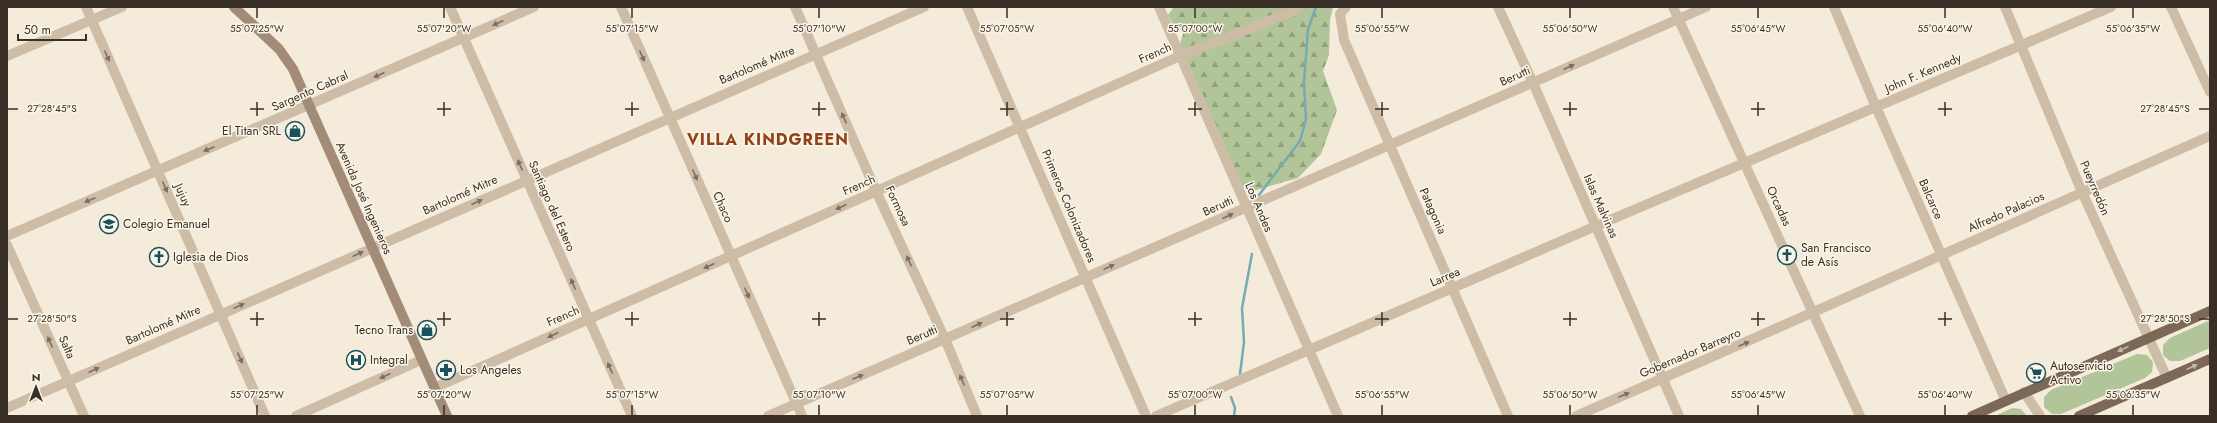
<svg xmlns="http://www.w3.org/2000/svg" width="2217" height="423" viewBox="0 0 2217 423" font-family="Jost,sans-serif">
  <style>
    .forest { fill: url(#forest-firs) }
    .park { fill: #b1c599 }
    .lines { fill: none; stroke-linecap: round; stroke-linejoin: round }
    .stream { stroke: #77aab4; stroke-width: 2.5 }
    .minor { stroke: #cebda6; stroke-width: 10 }
    .secondary { stroke: #a28b77; stroke-width: 10 }
    .primary { stroke: #7c6857; stroke-width: 10 }
    .oneway { fill: #7c6f60 }
    .oneway2 { fill: #c2b6a7 }
    .ticks { fill: none; stroke: #392f27; stroke-width: 1.5 }
    .labels { text-anchor: middle; stroke-width: 3; stroke-linejoin: round; paint-order: stroke }
    .street-label { font-size: 12px; fill: #392f27; stroke: #fbf5e8 }
    .poi-label { font-size: 12px; fill: #392f27; stroke: #fbf5e8; text-anchor: start }
    .district-label { font-size: 16px; font-weight: bold; letter-spacing: 1px; fill: #904319; stroke: #fbf5e8 }
    .ticks-label { font-size: 10px; text-anchor: middle; fill: #392f27; stroke: #fbf5e8; stroke-width: 3; stroke-linejoin: round; paint-order: stroke }
  </style>
  <defs>
    <pattern id="forest-firs" width="22" height="20" patternUnits="userSpaceOnUse"><rect width="22" height="20" fill="#b1c599"/><path d="M5 1l3.5 6h-7zM16 11l3.5 6h-7z" fill="#91a07d"/></pattern>
  </defs>
  <rect width="100%" height="100%" fill="#f4ebdb"/>
  <polygon class="forest" points="1174,7 1333,7 1330,20 1329,55 1323,71 1337,110 1321,154 1298,178 1249,192 1237,180 1180,44 1184,31 1175,28 1168,15"/>
  <g class="park">
    <polygon points="2210,320 2210,348 2180,361 2170,361 2163,355 2163,345 2170,338"/>
    <polygon points="2137,354 2147,355 2153,362 2152,372 2145,378 2061,414 2052,414 2044,407 2044,397 2051,390"/>
    <polygon points="2012,408 2021,409 2027,416 1995,416"/>
  </g>
  <g class="lines">
    <g class="stream">
      <polyline points="1259,195 1300,141 1306,119 1304,83 1308,29 1316,7"/>
      <polyline points="1240,374 1244,342 1242,308 1252,254"/>
      <polyline points="1231,397 1235,408 1234,416"/>
    </g>
    <g class="minor">
      <polyline points="86,7 265,416"/>
      <polyline points="450,7 632,416"/>
      <polyline points="621,7 802,416"/>
      <polyline points="795,7 876,191 945,339 977,416"/>
      <polyline points="967,7 1146,416"/>
      <polyline points="1159,7 1338,416"/>
      <polyline points="1346,7 1340,14 1344,40 1508,416"/>
      <polyline points="1498,7 1533,83 1679,416"/>
      <polyline points="1673,7 1860,416"/>
      <polyline points="1834,7 1876,107 2006,401"/>
      <polyline points="2005,7 2082,192 2167,378"/>
      <polyline points="2171,7 2210,92"/>
      <polyline points="7,56 122,7"/>
      <polyline points="7,236 534,7"/>
      <polyline points="7,245 84,416"/>
      <polyline points="434,388 1180,56 1296,10"/>
      <polyline points="2024,392 2040,416"/>
      <polyline points="7,408 924,7"/>
      <polyline points="296,416 421,360"/>
      <polyline points="768,416 1706,7"/>
      <polyline points="1156,416 1596,226 2111,7"/>
      <path d="M1576,416C1788,325 1998,229 2210,136"/>
    </g>
    <polyline class="secondary" points="234,7 279,49 293,69 447,416"/>
    <g class="primary">
      <polyline points="1972,416 2210,311"/>
      <polyline points="2079,416 2210,359"/>
    </g>
  </g>
  <defs><path id="oneway-solid" d="M-6-.8H1V-3.2L6.5 0L1 3.2V.8H-6Z"/></defs>
  <g class="oneway">
    <use href="#oneway-solid" transform="translate(498 23) rotate(156)"/>
    <use href="#oneway-solid" transform="translate(107 56) rotate(66)"/>
    <use href="#oneway-solid" transform="translate(642 56) rotate(66)"/>
    <use href="#oneway-solid" transform="translate(1569 67) rotate(-24)"/>
    <use href="#oneway-solid" transform="translate(379 75) rotate(156)"/>
    <use href="#oneway-solid" transform="translate(844 118) rotate(-114)"/>
    <use href="#oneway-solid" transform="translate(209 149) rotate(157)"/>
    <use href="#oneway-solid" transform="translate(520 165) rotate(-114)"/>
    <use href="#oneway-solid" transform="translate(695 175) rotate(66)"/>
    <use href="#oneway-solid" transform="translate(165 187) rotate(66)"/>
    <use href="#oneway-solid" transform="translate(90 200) rotate(157)"/>
    <use href="#oneway-solid" transform="translate(477 202) rotate(-24)"/>
    <use href="#oneway-solid" transform="translate(841 207) rotate(156)"/>
    <use href="#oneway-solid" transform="translate(1228 216) rotate(-24)"/>
    <use href="#oneway-solid" transform="translate(358 254) rotate(-24)"/>
    <use href="#oneway-solid" transform="translate(909 261) rotate(-115)"/>
    <use href="#oneway-solid" transform="translate(709 266) rotate(156)"/>
    <use href="#oneway-solid" transform="translate(1109 267) rotate(-24)"/>
    <use href="#oneway-solid" transform="translate(573 284) rotate(-114)"/>
    <use href="#oneway-solid" transform="translate(747 293) rotate(66)"/>
    <use href="#oneway-solid" transform="translate(239 306) rotate(-24)"/>
    <use href="#oneway-solid" transform="translate(977 325) rotate(-24)"/>
    <use href="#oneway-solid" transform="translate(553 335) rotate(156)"/>
    <use href="#oneway-solid" transform="translate(50 342) rotate(-114)"/>
    <use href="#oneway-solid" transform="translate(1744 344) rotate(-23)"/>
    <use href="#oneway-solid" transform="translate(240 358) rotate(66)"/>
    <use href="#oneway-solid" transform="translate(610 368) rotate(-114)"/>
    <use href="#oneway-solid" transform="translate(94 370) rotate(-24)"/>
    <use href="#oneway-solid" transform="translate(385 376) rotate(156)"/>
    <use href="#oneway-solid" transform="translate(858 377) rotate(-23)"/>
    <use href="#oneway-solid" transform="translate(962 380) rotate(-113)"/>
    <use href="#oneway-solid" transform="translate(1624 395) rotate(-23)"/>
  </g>
  <g class="oneway2">
    <use href="#oneway-solid" transform="translate(2123 349) rotate(156)"/>
    <use href="#oneway-solid" transform="translate(2192 367) rotate(-24)"/>
  </g>
  <path class="ticks" d="M257,8V18M444,8V18M632,8V18M819,8V18M1007,8V18M1195,8V18M1382,8V18M1570,8V18M1758,8V18M1945,8V18M2133,8V18M257,102V116M444,102V116M632,102V116M819,102V116M1007,102V116M1195,102V116M1382,102V116M1570,102V116M1758,102V116M1945,102V116M8,109H18M250,109H264M437,109H451M625,109H639M812,109H826M1000,109H1014M1188,109H1202M1375,109H1389M1563,109H1577M1751,109H1765M1938,109H1952M2199,109H2209M257,312V326M444,312V326M632,312V326M819,312V326M1007,312V326M1195,312V326M1382,312V326M1570,312V326M1758,312V326M1945,312V326M8,319H18M250,319H264M437,319H451M625,319H639M812,319H826M1000,319H1014M1188,319H1202M1375,319H1389M1563,319H1577M1751,319H1765M1938,319H1952M2199,319H2209M257,405V415M444,405V415M632,405V415M819,405V415M1007,405V415M1195,405V415M1382,405V415M1570,405V415M1758,405V415M1945,405V415M2133,405V415"/>
  <defs>
    <g id="shop-ring" transform="scale(1)"><circle r="9.5" fill="#fbf5e8" stroke="#19515e" stroke-width="1.5"/><path d="M-5-2.5h2.3a2.7 3.5 0 0 1 5.4 0H5L5.5 6h-11ZM-1.5-2.5h3a1.5 2.3 0 0 0-3 0Z" fill="#19515e"/></g>
    <g id="school-ring" transform="scale(1)"><circle r="9.5" fill="#fbf5e8" stroke="#19515e" stroke-width="1.5"/><path d="M0-5L7-2L0 1L-7-2ZM-4 1L0 2.5L4 1V4Q0 6-4 4Z" fill="#19515e"/></g>
    <g id="church-ring" transform="scale(1)"><circle r="9.5" fill="#fbf5e8" stroke="#19515e" stroke-width="1.5"/><path d="M-1.2-6h2.4v3.5h3.3v2.4h-3.3V6h-2.4V-.1h-3.3v-2.4h3.3Z" fill="#19515e"/></g>
    <g id="hospital-ring" transform="scale(1)"><circle r="9.5" fill="#fbf5e8" stroke="#19515e" stroke-width="1.5"/><path d="M-5-5h3v3.5h4V-5h3V5h-3V1.5h-4V5h-3Z" fill="#19515e"/></g>
    <g id="pharmacy-ring" transform="scale(1)"><circle r="9.5" fill="#fbf5e8" stroke="#19515e" stroke-width="1.5"/><path d="M-2-6h4v4h4v4h-4v4h-4v-4h-4v-4h4Z" fill="#19515e"/></g>
    <g id="supermarket-ring" transform="scale(1)"><circle r="9.5" fill="#fbf5e8" stroke="#19515e" stroke-width="1.5"/><path d="M-6-5.5h2.5l.6 2H6L4.5 2H-2.5L-4.4-4H-6ZM-1.5 3.2a1.3 1.3 0 1 0 .1 0ZM3 3.2a1.3 1.3 0 1 0 .1 0Z" fill="#19515e"/></g>
  </defs>
  <g fill-rule="evenodd">
    <use href="#shop-ring" x="295" y="131"/>
    <use href="#school-ring" x="109" y="224"/>
    <use href="#church-ring" x="1787" y="255"/>
    <use href="#church-ring" x="159" y="257"/>
    <use href="#shop-ring" x="427" y="330"/>
    <use href="#hospital-ring" x="356" y="360"/>
    <use href="#pharmacy-ring" x="446" y="370"/>
    <use href="#supermarket-ring" x="2036" y="373"/>
  </g>
  <g class="labels">
    <g class="street-label">
      <text transform="translate(1155 53) rotate(-24)" y="4">French</text>
      <text transform="translate(757 65) rotate(-23)" y="4">Bartolomé Mitre</text>
      <text transform="translate(1923 73) rotate(-23)" y="4">John F. Kennedy</text>
      <text transform="translate(1515 76) rotate(-24)" y="4">Berutti</text>
      <text transform="translate(310 91) rotate(-24)" y="4">Sargento Cabral</text>
      <text transform="translate(859 185) rotate(-24)" y="4">French</text>
      <text transform="translate(2095 188) rotate(67)" y="4">Pueyrredón</text>
      <text transform="translate(183 195) rotate(66)" y="4">Jujuy</text>
      <text transform="translate(460 195) rotate(-24)" y="4">Bartolomé Mitre</text>
      <text transform="translate(364 198) rotate(66)" y="4">Avenida José Ingenieros</text>
      <text transform="translate(1931 199) rotate(66)" y="4">Balcarce</text>
      <text transform="translate(552 206) rotate(66)" y="4">Santiago del Estero</text>
      <text transform="translate(898 206) rotate(65)" y="4">Formosa</text>
      <text transform="translate(1069 206) rotate(67)" y="4">Primeros Colonizadores</text>
      <text transform="translate(1218 206) rotate(-24)" y="4">Berutti</text>
      <text transform="translate(1601 206) rotate(66)" y="4">Islas Malvinas</text>
      <text transform="translate(1779 206) rotate(65)" y="4">Orcadas</text>
      <text transform="translate(723 207) rotate(66)" y="4">Chaco</text>
      <text transform="translate(1259 207) rotate(67)" y="4">Los Andes</text>
      <text transform="translate(1433 211) rotate(66)" y="4">Patagonia</text>
      <text transform="translate(2006 212) rotate(-24)" y="4">Alfredo Palacios</text>
      <text transform="translate(1445 277) rotate(-23)" y="4">Larrea</text>
      <text transform="translate(563 316) rotate(-24)" y="4">French</text>
      <text transform="translate(163 325) rotate(-24)" y="4">Bartolomé Mitre</text>
      <text transform="translate(922 335) rotate(-23)" y="4">Berutti</text>
      <text transform="translate(67 347) rotate(66)" y="4">Salta</text>
      <text transform="translate(1690 353) rotate(-23)" y="4">Gobernador Barreyro</text>
    </g>
    <g class="poi-label">
      <text x="281" y="135" text-anchor="end">El Titan SRL</text>
      <text x="123" y="228">Colegio Emanuel</text>
      <text x="1801" y="252">San Francisco<tspan x="1801" dy="14">de Asís</tspan></text>
      <text x="173" y="261">Iglesia de Dios</text>
      <text x="413" y="334" text-anchor="end">Tecno Trans</text>
      <text x="370" y="364">Integral</text>
      <text x="2050" y="370">Autoservicio<tspan x="2050" dy="14">Activo</tspan></text>
      <text x="460" y="374">Los Angeles</text>
    </g>
    <g class="district-label">
      <text x="768" y="145">VILLA KINDGREEN</text>
    </g>
  </g>
  <g class="ticks-label">
    <text x="257" y="32">55°07'25"W</text>
    <text x="444" y="32">55°07'20"W</text>
    <text x="632" y="32">55°07'15"W</text>
    <text x="819" y="32">55°07'10"W</text>
    <text x="1007" y="32">55°07'05"W</text>
    <text x="1195" y="32">55°07'00"W</text>
    <text x="1382" y="32">55°06'55"W</text>
    <text x="1570" y="32">55°06'50"W</text>
    <text x="1758" y="32">55°06'45"W</text>
    <text x="1945" y="32">55°06'40"W</text>
    <text x="2133" y="32">55°06'35"W</text>
    <text x="52" y="112">27°28'45"S</text>
    <text x="2165" y="112">27°28'45"S</text>
    <text x="52" y="322">27°28'50"S</text>
    <text x="2165" y="322">27°28'50"S</text>
    <text x="257" y="398">55°07'25"W</text>
    <text x="444" y="398">55°07'20"W</text>
    <text x="632" y="398">55°07'15"W</text>
    <text x="819" y="398">55°07'10"W</text>
    <text x="1007" y="398">55°07'05"W</text>
    <text x="1195" y="398">55°07'00"W</text>
    <text x="1382" y="398">55°06'55"W</text>
    <text x="1570" y="398">55°06'50"W</text>
    <text x="1758" y="398">55°06'45"W</text>
    <text x="1945" y="398">55°06'40"W</text>
    <text x="2133" y="398">55°06'35"W</text>
  </g>
  <rect width="2217" height="423" fill="none" stroke="#392f27" stroke-width="16"/>
  <g transform="translate(36 387)" stroke="#fbf5e8" stroke-width="3" paint-order="stroke">
  <path d="M0-3L7 15L0 10L-7 15Z" fill="#392f27"/>
  <text y="-6" font-size="11" font-weight="bold" text-anchor="middle" fill="#392f27">N</text>
  </g>
  <path d="M18 34v6h68v-6" fill="none" stroke="#392f27" stroke-width="2"/>
  <text x="24" y="34" font-size="12" fill="#392f27" stroke="#fbf5e8" stroke-width="3" paint-order="stroke">50 m</text>
</svg>
